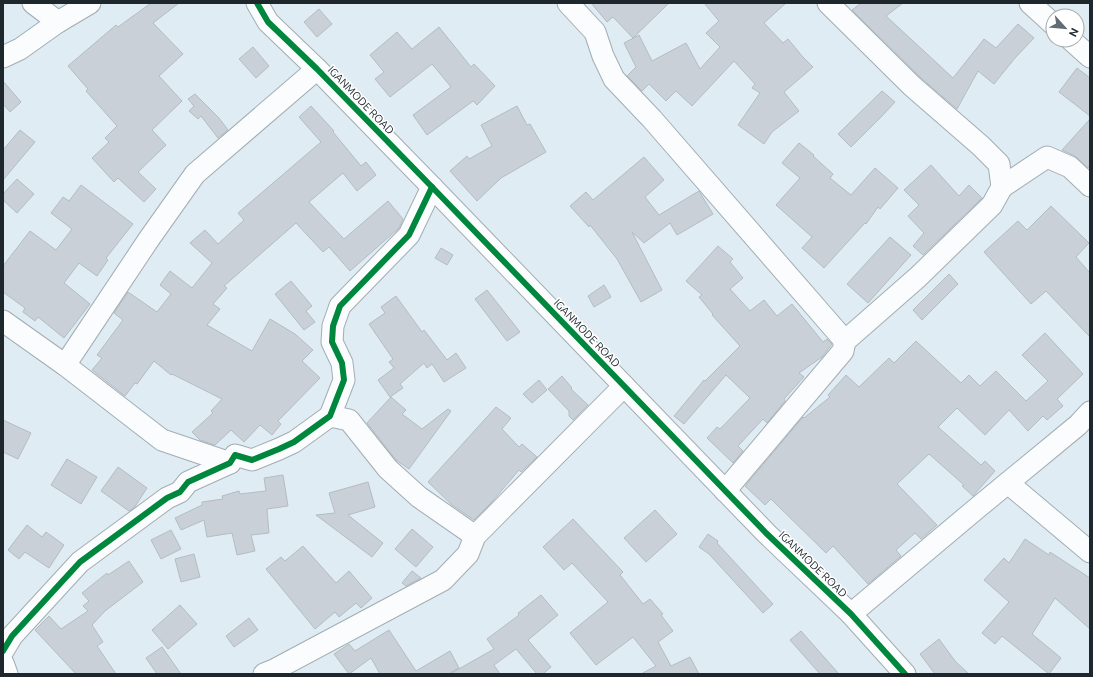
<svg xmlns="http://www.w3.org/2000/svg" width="1093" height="677" viewBox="0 0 1093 677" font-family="Ubuntu,sans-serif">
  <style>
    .building { fill: #c9d0d8; stroke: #b4bcc3 }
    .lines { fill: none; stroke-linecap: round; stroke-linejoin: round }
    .minor-casing { stroke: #a3adb3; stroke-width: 23 }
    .minor { stroke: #fafcfd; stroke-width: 21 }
    .cycleway-casing { stroke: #fff; stroke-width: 8 }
    .cycleway { stroke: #00873e; stroke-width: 6 }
    .labels { text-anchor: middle; stroke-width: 3; stroke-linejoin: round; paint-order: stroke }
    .street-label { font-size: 11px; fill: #1e272c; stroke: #fff }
  </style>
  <rect width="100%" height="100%" fill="#dfecf4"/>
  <g class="building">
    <polygon points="151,3 179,3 153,23 183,54 159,76 182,101 152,130 166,145 138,172 156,189 144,202 118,178 114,182 92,158 109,142 105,138 117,126 86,91 88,89 68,66 116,25 118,27"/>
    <polygon points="591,3 669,3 633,38 613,17 607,22"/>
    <polygon points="704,3 786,3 764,23 783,43 788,39 802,56 813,67 784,92 799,111 772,132 764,144 738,125 760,93 752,88 755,84 734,61 692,106 676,91 666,101 649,84 642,91 627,76 636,67 624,43 639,35 652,61 686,43 700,69 720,47 706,33 719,21"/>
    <polygon points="861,3 903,3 886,16 953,78 984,39 996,48 1018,24 1034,38 1015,58 994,84 978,71 957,109 920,77 853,11 852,10"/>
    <polygon points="319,9 332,24 317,37 304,22"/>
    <polygon points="439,27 471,67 474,64 495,86 477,105 473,101 427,135 413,115 451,87 432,64 390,97 375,79 384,72 370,55 397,32 412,49"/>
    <polygon points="253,47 269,66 256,78 239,59"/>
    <polygon points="1077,68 1090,78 1090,116 1059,92"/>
    <polygon points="3,81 21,102 10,112 3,104"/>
    <polygon points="882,91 895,102 883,115 851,147 838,134"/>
    <polygon points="195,94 219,118 228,130 218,138 201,116 198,119 189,111 194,106 188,99"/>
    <polygon points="311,106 334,131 333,132 361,166 366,162 376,175 357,191 343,173 309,202 344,239 388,201 403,219 399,228 350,271 329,247 323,252 296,223 224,286 227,288 213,304 220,309 207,325 252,351 270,319 295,334 313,350 302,361 320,378 278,421 281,424 272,435 260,425 244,442 231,430 215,445 200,440 192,432 213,413 211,411 222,399 172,374 171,375 154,361 137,384 135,383 125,396 92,370 102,358 97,355 123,320 114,313 128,292 157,312 171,294 160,285 170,271 192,288 212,263 190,243 205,230 218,244 244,220 238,213 321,142 299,117"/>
    <polygon points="517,106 527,125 530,124 546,152 501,178 477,201 450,171 467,156 469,159 492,146 481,125"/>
    <polygon points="1090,119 1090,165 1088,168 1075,156 1062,150"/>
    <polygon points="20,130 35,142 3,180 3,150"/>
    <polygon points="799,143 814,155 813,156 833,174 830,178 851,195 875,168 898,188 880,209 878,207 866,224 865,223 824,268 802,248 812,237 776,205 800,178 782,163"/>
    <polygon points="644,157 664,180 645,197 659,215 699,191 713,214 677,235 670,223 644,243 632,232 662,290 641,302 617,259 590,225 589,227 570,206 586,192 593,200"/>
    <polygon points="931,165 959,196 969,185 982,198 923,255 913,246 924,233 908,216 919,205 904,190"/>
    <polygon points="17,179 34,194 17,213 3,200 3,194"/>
    <polygon points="81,185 133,224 106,258 108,260 97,276 79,263 64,283 90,304 64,338 38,317 35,321 23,312 25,308 3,292 3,266 30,231 56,250 72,229 51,213 63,197 69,201"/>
    <polygon points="1051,206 1089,243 1076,257 1090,273 1090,337 1046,291 1031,304 984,252 1018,221 1027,230"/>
    <polygon points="890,237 911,255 868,303 847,284"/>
    <polygon points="718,246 733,259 730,262 743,278 730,289 750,311 764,300 777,316 792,304 823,342 827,339 832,344 822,357 799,373 804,377 784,399 785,401 767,423 763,419 738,446 743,451 733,463 707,438 717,427 720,429 750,398 726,375 684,424 674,416 704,380 705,381 740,346 712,315 713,314 699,297 702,295 686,281"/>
    <polygon points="441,248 453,255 447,265 435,258"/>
    <polygon points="949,274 958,284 922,320 913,310"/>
    <polygon points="291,281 312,306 306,311 315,322 304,330 275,294"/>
    <polygon points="604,285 611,297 594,307 588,296"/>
    <polygon points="487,290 520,332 507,341 475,299"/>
    <polygon points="396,296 422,332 424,330 447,360 456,353 466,368 444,382 432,364 427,368 424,363 400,384 403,388 390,397 378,380 394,368 389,362 393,359 369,324 385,313 381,307"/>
    <polygon points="1045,333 1083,374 1057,399 1063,406 1047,420 1043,416 1028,431 1009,410 985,435 957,408 938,427 981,465 985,461 995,471 973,496 962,486 964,485 929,454 897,484 937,525 921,539 915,533 896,550 901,556 868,584 833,546 826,553 771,499 765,505 745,486 803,417 804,418 830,397 828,395 846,375 859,387 889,358 894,363 916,341 961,383 969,375 980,386 996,371 1026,401 1048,381 1022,355"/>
    <polygon points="562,376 572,388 571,389 588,405 573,420 569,416 569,411 548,389"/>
    <polygon points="539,380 547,390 532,403 523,394"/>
    <polygon points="391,397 406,410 402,414 422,429 448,409 451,411 409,469 396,460 367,423"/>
    <polygon points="496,407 511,418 502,429 519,447 522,444 537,457 521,472 519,470 491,503 474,520 452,505 428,482"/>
    <polygon points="3,420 31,433 18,459 3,452"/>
    <polygon points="67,459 97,477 81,504 51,485"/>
    <polygon points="118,467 147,488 134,508 129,511 101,491"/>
    <polygon points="283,475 288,506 267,509 269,533 251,535 255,551 237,555 232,533 207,537 204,520 181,530 175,518 202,505 202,502 223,499 222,496 239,491 240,494 266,491 264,478"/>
    <polygon points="368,482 375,507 348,515 383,543 372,557 316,515 335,513 329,493"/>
    <polygon points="655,510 677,534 646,562 624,538"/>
    <polygon points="573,519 623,572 620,575 643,604 650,599 663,614 661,615 673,631 658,642 671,666 690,657 699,674 641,674 656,666 633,637 596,665 570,633 608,602 572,563 564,570 543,547"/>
    <polygon points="27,525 42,537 46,532 64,545 49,568 25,552 19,559 8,550"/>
    <polygon points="412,529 433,547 416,567 395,549"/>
    <polygon points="171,530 181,549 161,559 151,540"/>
    <polygon points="708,534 718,541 717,543 773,604 763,613 709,554 699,547"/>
    <polygon points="1025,539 1049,555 1050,552 1090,578 1090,629 1055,598 1032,634 1061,658 1049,674 1002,636 995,644 982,633 1009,602 984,580 1004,558 1009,563"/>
    <polygon points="303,546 336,583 349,571 372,598 361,608 356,603 339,617 335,612 315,629 266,569 281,557 285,561"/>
    <polygon points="194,554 200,577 181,582 175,559"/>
    <polygon points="129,561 143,582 105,611 92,625 103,642 97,646 116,674 76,674 35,630 49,616 61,629 88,611 83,606 89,601 82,593 107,573 108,575"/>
    <polygon points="412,571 421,578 406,586 402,583"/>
    <polygon points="541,595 558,615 528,640 551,667 543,674 537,674 516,649 494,665 500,674 450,674 494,649 487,639 519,615 518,613"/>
    <polygon points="180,605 197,624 168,649 152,630"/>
    <polygon points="249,618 258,630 234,647 226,636"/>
    <polygon points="389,630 416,671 450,651 459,668 448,674 380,674 371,658 349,674 334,654 349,644 355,651"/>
    <polygon points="801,631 839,674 820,674 790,640"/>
    <polygon points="939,639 955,661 969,674 935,674 920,654"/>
    <polygon points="162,647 181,674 157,674 146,658"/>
  </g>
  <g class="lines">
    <g class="minor-casing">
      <g id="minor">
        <polyline points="33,3 58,22"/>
        <polyline points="257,3 268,22 317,69 432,187 766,533 851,614 905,674"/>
        <polyline points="568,3 595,32 603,56 614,79 652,119 845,341"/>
        <polyline points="1030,3 1053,24"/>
        <polyline points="1071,40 1090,57"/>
        <polyline points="3,57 20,49 58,22 90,3"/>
        <polyline points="1002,187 1047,157 1070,167 1090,186"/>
        <polyline points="3,321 65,365 162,440 230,463"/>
        <polyline points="65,365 149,239 195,174 317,69"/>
        <polyline points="330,416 349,420 388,469 419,497 475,536"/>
        <polyline points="1008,483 1090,552"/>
        <polyline points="725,491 843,351 845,341 918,277 992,205 1002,187 999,164 981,146 912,86 828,3"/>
        <polyline points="851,614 976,509 1078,425 1090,412"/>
        <polyline points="3,651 12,636 80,562 167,498 180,492 188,482 230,463 235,455 252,460 279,449 294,442 330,416 344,380 342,363 332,342 333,326 340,306 409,235 432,187"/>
        <polyline points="3,663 7,674"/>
        <polyline points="264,674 274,670 443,580 468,554 475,536 624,386"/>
      </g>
    </g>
    <use href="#minor" class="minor"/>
    <g class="cycleway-casing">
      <g id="cycleway">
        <polyline points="257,3 268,22 317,69 432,187 766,533 851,614 905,674"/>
        <polyline points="3,651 12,636 80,562 167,498 180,492 188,482 230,463 235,455 252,460 279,449 294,442 330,416 344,380 342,363 332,342 333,326 340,306 409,235 432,187"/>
      </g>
    </g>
    <use href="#cycleway" class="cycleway"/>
  </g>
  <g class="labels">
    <g class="street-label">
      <text transform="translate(361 100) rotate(46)" y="4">IGANMODE ROAD</text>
      <text transform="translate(587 333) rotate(46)" y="4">IGANMODE ROAD</text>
      <text transform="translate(813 564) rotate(44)" y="4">IGANMODE ROAD</text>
    </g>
  </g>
  <rect width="1093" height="677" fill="none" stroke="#1e272c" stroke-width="8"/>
  <g transform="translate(1065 28) rotate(117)"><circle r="19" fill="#ffffff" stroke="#a5a9ab"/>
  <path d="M0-3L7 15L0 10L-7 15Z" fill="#626c72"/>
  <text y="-6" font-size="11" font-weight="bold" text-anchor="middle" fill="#1e272c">N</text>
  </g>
</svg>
